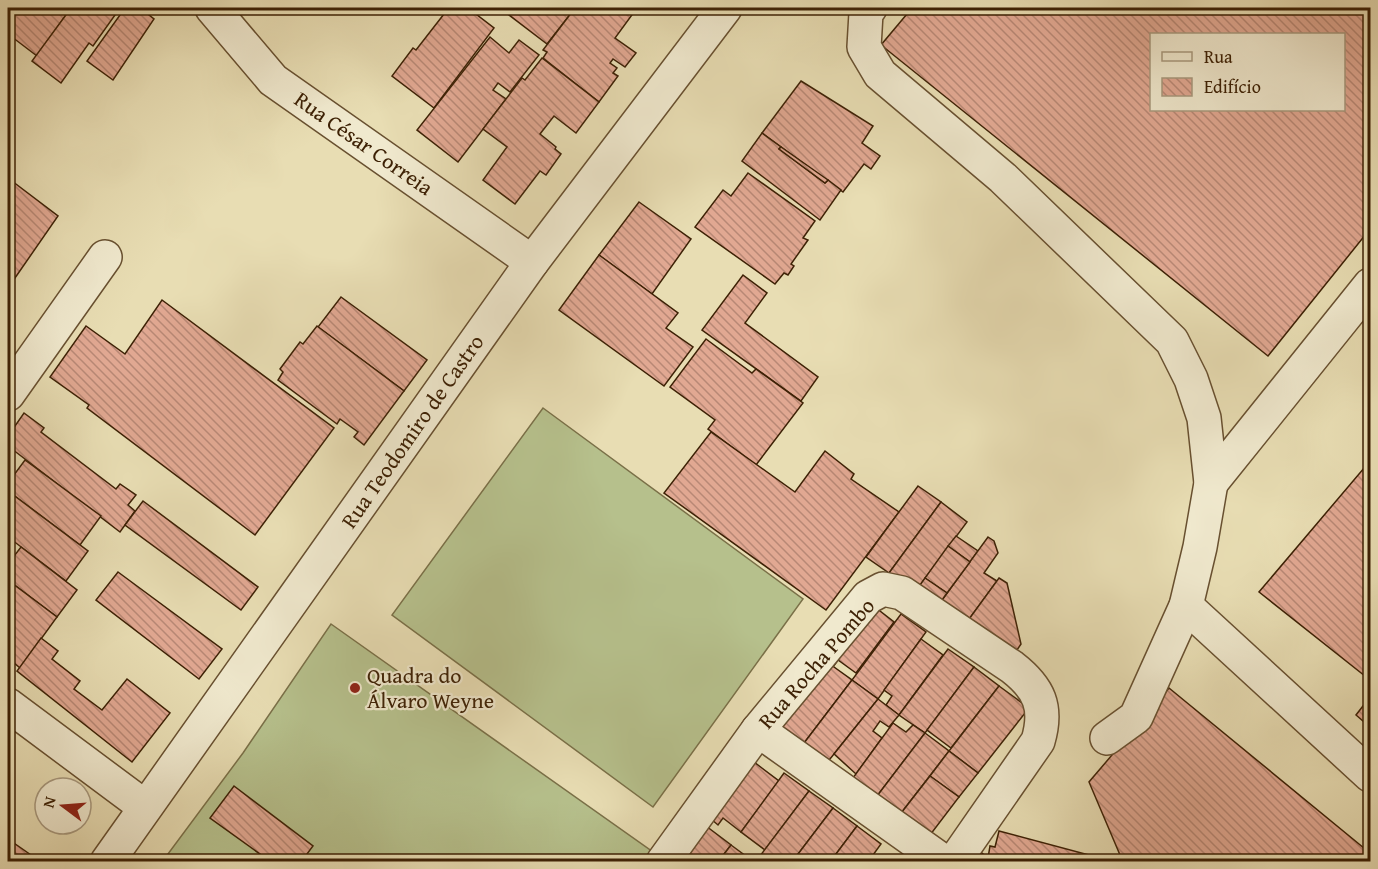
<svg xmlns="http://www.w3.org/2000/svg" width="1378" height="869" viewBox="0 0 1378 869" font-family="'Gentium Book Plus',serif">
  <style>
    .grass { fill: #b6c08c; stroke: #7a7048; stroke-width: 1.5 }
    .building { fill: url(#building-back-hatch); stroke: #3d2105; stroke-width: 1.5; fill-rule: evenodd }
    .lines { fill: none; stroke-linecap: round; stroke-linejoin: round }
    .minor-casing { stroke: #685030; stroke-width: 36 }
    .minor { stroke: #f0e9ce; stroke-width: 33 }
    .poi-dot { fill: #8f2418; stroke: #f0e9ce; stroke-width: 2 }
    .labels { text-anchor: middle; stroke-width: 4.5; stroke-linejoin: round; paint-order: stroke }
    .street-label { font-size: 22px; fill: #3d2105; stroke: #f0e9ce }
    .poi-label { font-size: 22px; fill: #3d2105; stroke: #f0e9ce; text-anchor: start }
  </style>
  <defs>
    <pattern id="building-back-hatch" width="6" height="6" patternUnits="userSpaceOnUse" patternTransform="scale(1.5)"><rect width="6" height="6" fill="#e1a892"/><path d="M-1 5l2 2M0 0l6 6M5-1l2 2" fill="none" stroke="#b88875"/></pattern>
  </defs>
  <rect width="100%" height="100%" fill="#e8ddb3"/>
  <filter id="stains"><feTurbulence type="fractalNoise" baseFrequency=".00333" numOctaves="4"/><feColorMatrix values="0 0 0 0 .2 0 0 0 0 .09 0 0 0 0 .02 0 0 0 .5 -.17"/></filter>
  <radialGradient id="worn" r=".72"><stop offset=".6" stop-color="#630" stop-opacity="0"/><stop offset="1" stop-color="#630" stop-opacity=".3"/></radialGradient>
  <g class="grass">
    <polygon points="543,408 803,599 653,807 392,615"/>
    <polygon points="331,624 653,852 646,862 162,862 243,753"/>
  </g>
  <g class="building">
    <polygon points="8,8 71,8 37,56 8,34"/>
    <polygon points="71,8 120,8 93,46 89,43 61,83 32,61"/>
    <polygon points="125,8 140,8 154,19 113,80 87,61"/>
    <polygon points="445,8 468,8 494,28 434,108 392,76 413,48 416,50 444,14 442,12"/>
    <polygon points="509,8 567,8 572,12 547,44 505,12"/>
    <polygon points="575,8 637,8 615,38 636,53 625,67 613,59 610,63 617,68 613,73 618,76 599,102 543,58 547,52 543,50"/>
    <path d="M912,8H1370V229L1268,356L881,45ZM1152,34H1344V110H1152Z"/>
    <polygon points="490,37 509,53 519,40 539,55 510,92 498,83 493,90 506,99 458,162 417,130"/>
    <polygon points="542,58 599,102 576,133 554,116 540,134 556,147 555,149 561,154 546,175 540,171 515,204 483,180 507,147 483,129 522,78 525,80"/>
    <polygon points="801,81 873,126 862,143 880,156 871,169 864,164 843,192 762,133"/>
    <polygon points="762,133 781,147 779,149 825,183 828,180 841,190 820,220 742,161"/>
    <polygon points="781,147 828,180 825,183 779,149"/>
    <polygon points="748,173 815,221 803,238 808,240 791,264 794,266 788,275 784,273 775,284 695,227 723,190 731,196"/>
    <polygon points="8,178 58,216 8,288"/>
    <polygon points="639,202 691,239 652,294 599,255"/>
    <polygon points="599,255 678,313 666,328 693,347 664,386 559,310"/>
    <polygon points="743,275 767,293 745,323 818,377 801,401 702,330"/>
    <polygon points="341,297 427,360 404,391 318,327"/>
    <polygon points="162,300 334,428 255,535 87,408 89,405 50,377 86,326 125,354"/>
    <polygon points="317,326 404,391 364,445 354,437 358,432 340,419 337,424 278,380 283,372 280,369 300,342 303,344"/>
    <polygon points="706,339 752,373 756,369 803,403 756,465 708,429 715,420 670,387"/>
    <polygon points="24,413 44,428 41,432 116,489 120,484 136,495 128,505 135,511 120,532 8,446 8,436"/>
    <polygon points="711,432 795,492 825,451 854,474 851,479 899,512 826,610 664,493"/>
    <polygon points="25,460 101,516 80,545 8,491 8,483"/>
    <polygon points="1370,461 1370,680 1259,592"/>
    <polygon points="918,486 941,502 889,573 866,557"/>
    <polygon points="8,491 88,551 66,581 8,537"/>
    <polygon points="143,501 258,587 241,610 125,525"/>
    <polygon points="941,502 967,522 915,592 889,573"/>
    <polygon points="956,536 978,551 970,562 948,546"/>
    <polygon points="988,537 994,541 998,553 984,573 997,581 964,626 937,607"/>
    <polygon points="948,546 970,562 947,593 925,578"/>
    <polygon points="21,547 77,590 57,617 8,580 8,564"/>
    <polygon points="118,572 222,649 199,679 96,600"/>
    <polygon points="925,578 947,593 937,607 915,592"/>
    <polygon points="999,578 1007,583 1021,644 1011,659 964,626"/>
    <polygon points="9,581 57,617 20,668 8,658"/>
    <polygon points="871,604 894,622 856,673 838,660 833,667 827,662"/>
    <polygon points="901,614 926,632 878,699 852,680"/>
    <polygon points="41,638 58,651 52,659 80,681 74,689 102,710 127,679 170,713 132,762 17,671"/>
    <polygon points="921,639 943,655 899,715 886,705 892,696 884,690"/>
    <polygon points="948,649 974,667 925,733 899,715"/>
    <polygon points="827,662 852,680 801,747 777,729"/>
    <polygon points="974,667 999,686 951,748 927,730"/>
    <polygon points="852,680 878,699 826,764 801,747"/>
    <polygon points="999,686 1029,708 978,773 949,751"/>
    <polygon points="1169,688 1370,853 1370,862 1123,862 1089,782"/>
    <polygon points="1370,697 1370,727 1356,715"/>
    <polygon points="878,699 899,715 889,727 880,721 873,731 882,738 856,774 834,754"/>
    <polygon points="893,723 906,732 913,725 925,733 874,800 850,782"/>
    <polygon points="925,733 949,751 898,817 874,800"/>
    <polygon points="949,751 978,773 959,797 930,776"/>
    <polygon points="754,762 779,781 741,832 723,818 718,825 711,819"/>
    <polygon points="784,773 809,791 765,850 741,832"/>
    <polygon points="930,776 959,797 927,839 898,817"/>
    <polygon points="234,786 313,846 301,862 271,862 210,818"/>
    <polygon points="809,791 833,808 792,862 767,862 760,856"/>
    <polygon points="833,808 857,826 830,862 792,862"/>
    <polygon points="706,826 731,845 718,862 679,862"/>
    <polygon points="857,826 881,844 868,862 830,862"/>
    <polygon points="999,831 1104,859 1103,862 967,862 977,849 988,858 990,846 995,847"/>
    <polygon points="8,838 11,841 41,862 8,862"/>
    <polygon points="731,845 754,862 718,862"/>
  </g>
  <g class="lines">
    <g class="minor-casing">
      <g id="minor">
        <polyline points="212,8 273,80 532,262"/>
        <polyline points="870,8 866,13 864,47 880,74 1003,178 1172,341 1191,379 1204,418 1211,483 1200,547 1186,606 1136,717 1107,738"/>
        <polyline points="8,394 105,257"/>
        <polyline points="1211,483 1370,285"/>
        <polyline points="1186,606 1370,775"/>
        <polyline points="8,705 145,807"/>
        <polyline points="758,730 944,862"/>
        <polyline points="107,862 532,262 725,8"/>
        <path d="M663,862L758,730L868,597L883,589L902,593L1012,667C1039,688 1048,707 1038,741L954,862"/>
      </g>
    </g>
    <use href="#minor" class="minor"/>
  </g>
  <circle class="poi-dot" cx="355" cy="688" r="6"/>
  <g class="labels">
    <g class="street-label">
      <text transform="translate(364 143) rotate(35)" y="8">Rua César Correia</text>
      <text transform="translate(412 431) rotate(-55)" y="8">Rua Teodomiro de Castro</text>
      <text transform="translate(816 663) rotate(-49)" y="8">Rua Rocha Pombo</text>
    </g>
    <g class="poi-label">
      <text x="367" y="683">Quadra do<tspan x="367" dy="25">Álvaro Weyne</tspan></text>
    </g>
  </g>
  <rect width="1378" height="869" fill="none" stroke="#e8ddb3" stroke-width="30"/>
  <rect x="9" y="9" width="1360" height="851" fill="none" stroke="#3d2105" stroke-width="3"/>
  <rect x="15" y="15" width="1348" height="839" fill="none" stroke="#3d2105" stroke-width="1.5"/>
  <rect x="1150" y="33" width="195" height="78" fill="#f0e9ce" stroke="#a8997e" stroke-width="1.5"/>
  <rect x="1162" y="52" width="30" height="9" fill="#f0e9ce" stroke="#a8997e" stroke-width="1.5"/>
  <text x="1204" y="63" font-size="18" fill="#3d2105">Rua</text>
  <rect x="1162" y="78" width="30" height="18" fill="url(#building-back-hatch)" stroke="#a8997e" stroke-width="1.5"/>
  <text x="1204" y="93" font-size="18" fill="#3d2105">Edifício</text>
  <g transform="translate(63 806) rotate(286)"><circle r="28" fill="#f0e9ce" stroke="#a8997e" stroke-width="1.5"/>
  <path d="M0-4.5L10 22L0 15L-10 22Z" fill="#8f2418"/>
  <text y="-9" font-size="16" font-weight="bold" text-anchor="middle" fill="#3d2105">N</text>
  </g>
  <rect width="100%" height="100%" filter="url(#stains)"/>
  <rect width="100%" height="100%" fill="url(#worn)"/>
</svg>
